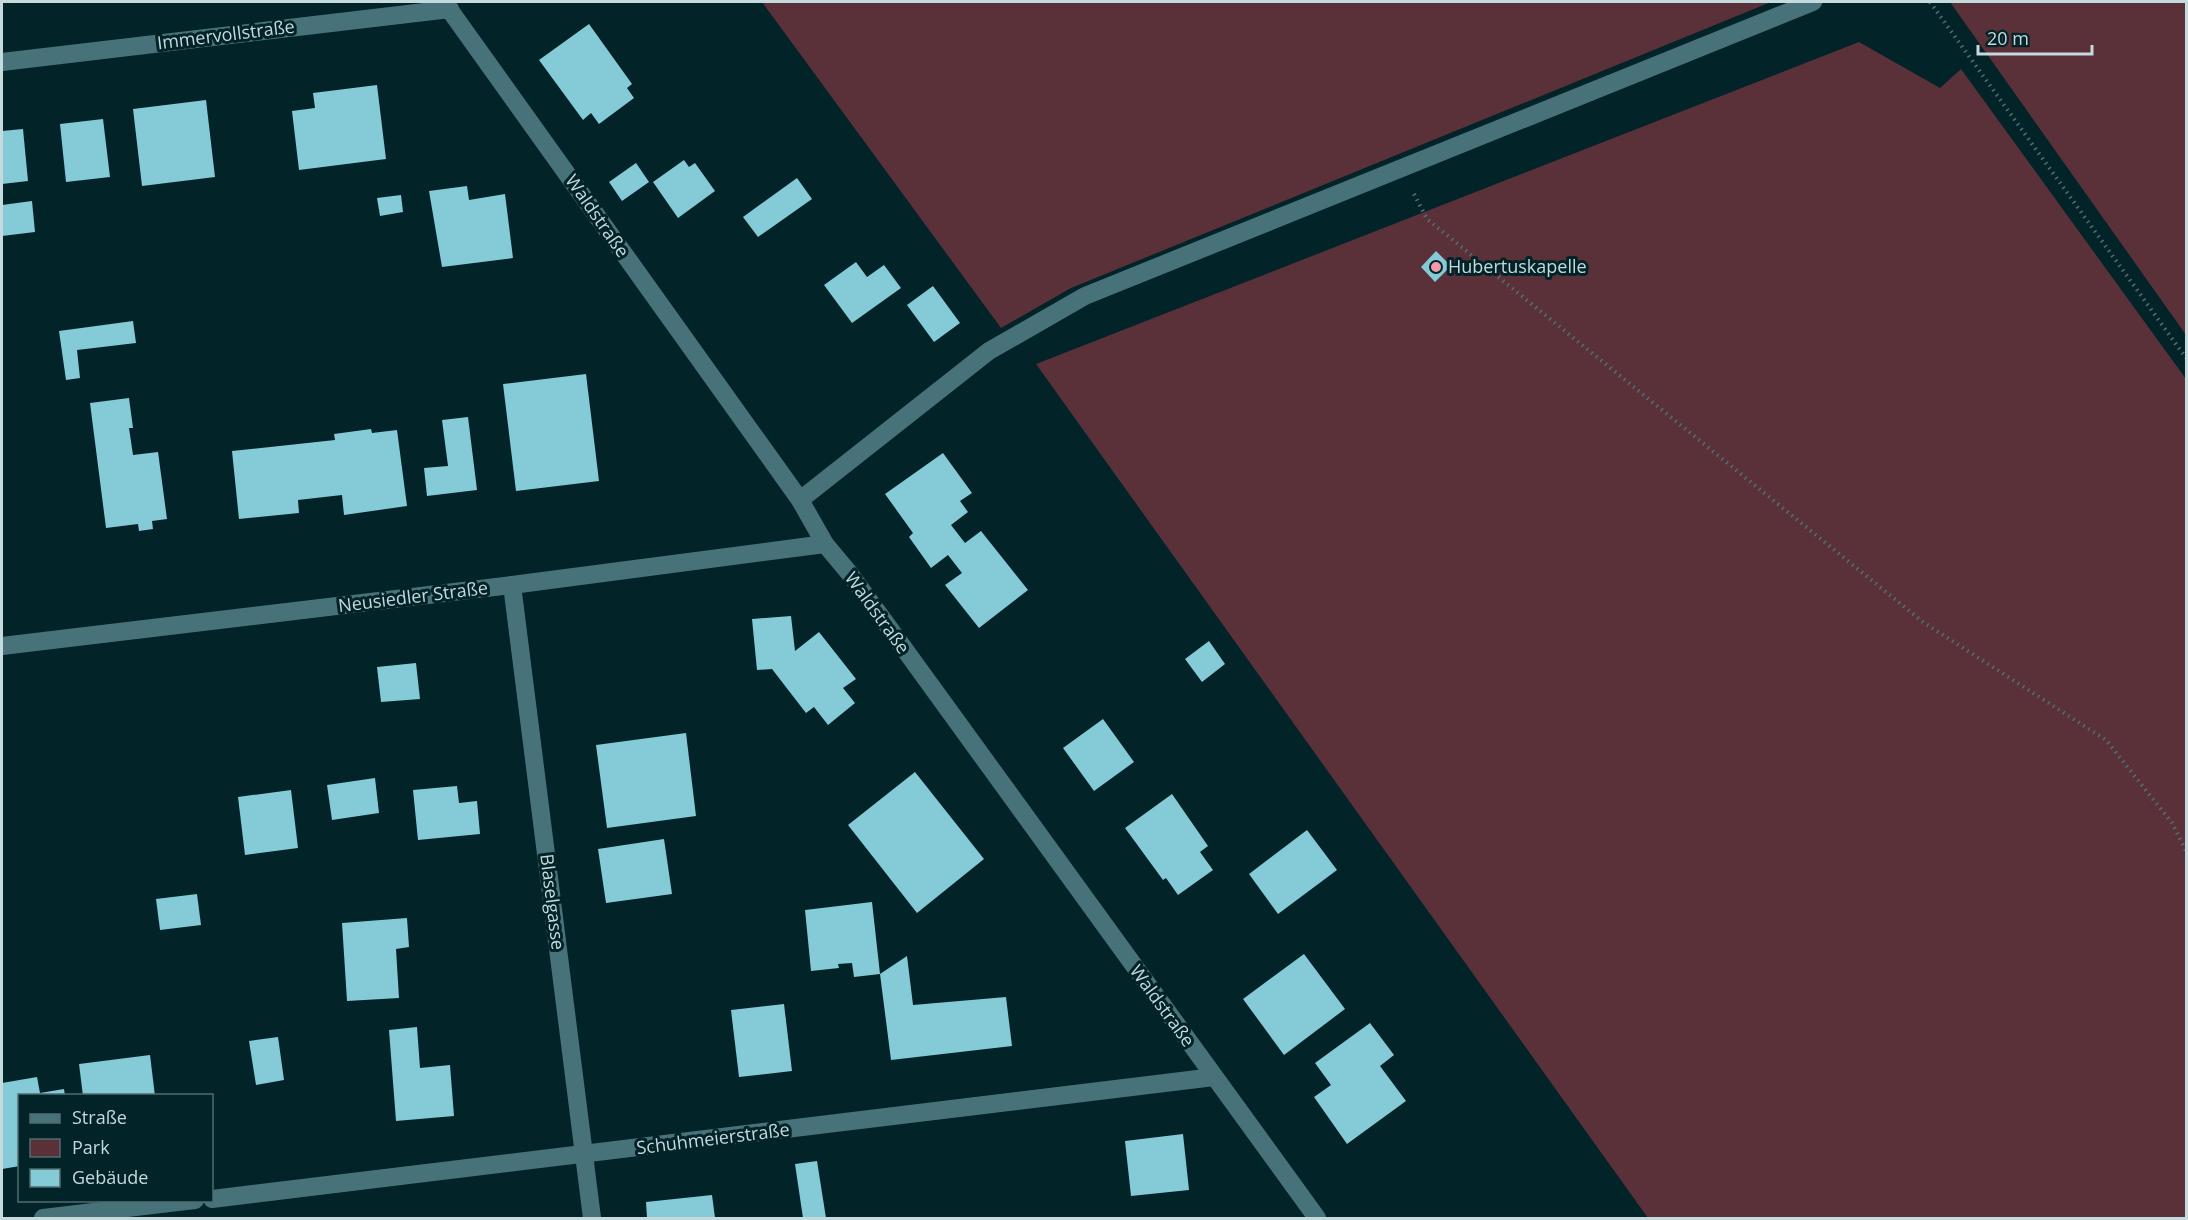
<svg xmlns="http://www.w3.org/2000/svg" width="2188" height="1220" viewBox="0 0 2188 1220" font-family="'Open Sans',sans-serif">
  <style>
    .green { fill: #5a3139 }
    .building { fill: #84cbd7 }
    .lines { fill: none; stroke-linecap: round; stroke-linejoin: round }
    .path { stroke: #536f73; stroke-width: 4; stroke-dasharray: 1.5 4.5; stroke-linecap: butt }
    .street { stroke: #487279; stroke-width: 18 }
    .poi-dot { fill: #f39aa9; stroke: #022328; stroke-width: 2 }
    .labels { text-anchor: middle; stroke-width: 6; stroke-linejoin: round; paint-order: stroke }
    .street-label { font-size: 18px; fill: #c4dadd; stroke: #022328 }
    .poi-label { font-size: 18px; fill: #c4dadd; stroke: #022328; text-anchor: start }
  </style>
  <rect width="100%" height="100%" fill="#022328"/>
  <g class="green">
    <polygon points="762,2 1771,2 1071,288 1001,328"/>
    <polygon points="1950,2 2186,2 2186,335"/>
    <polygon points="1859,42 1940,88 1961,69 2186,379 2186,1218 1648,1218 1036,364"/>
  </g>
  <g class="building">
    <polygon points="589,24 632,84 627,88 634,98 599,124 591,113 583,120 539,60"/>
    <polygon points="377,85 386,159 299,170 292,111 315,108 313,93"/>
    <polygon points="206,100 215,177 142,186 133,109"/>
    <polygon points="103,119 110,177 66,182 60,124"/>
    <polygon points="23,129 28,181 2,184 2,131"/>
    <polygon points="684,160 689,167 695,163 715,191 678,218 653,182"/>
    <polygon points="636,163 649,182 622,201 609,182"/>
    <polygon points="797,178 812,199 758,237 743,217"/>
    <polygon points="467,186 469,200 505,194 513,258 442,267 429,191"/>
    <polygon points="401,195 403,212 380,216 377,198"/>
    <polygon points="32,201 35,232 2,236 2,205"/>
    <polygon points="1436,251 1451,266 1435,282 1421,267"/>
    <polygon points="856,262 867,277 884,265 901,288 852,323 824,285"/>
    <polygon points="933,286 960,323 934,342 907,305"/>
    <polygon points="133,321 136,343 77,350 80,378 66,380 59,331"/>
    <polygon points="586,374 599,481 516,491 503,384"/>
    <polygon points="129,398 133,428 129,428 133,455 158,452 167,519 152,521 153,529 139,531 138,524 106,528 90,403"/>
    <polygon points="468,417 477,490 427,496 424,468 448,466 442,420"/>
    <polygon points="371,429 372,433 397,430 407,506 344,515 342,495 298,500 299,513 239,519 232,451 335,440 334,434"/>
    <polygon points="943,453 972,493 960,501 968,512 951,525 965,543 981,531 1028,590 979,628 945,585 962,573 948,555 931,568 909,537 913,533 885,494"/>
    <polygon points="791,616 795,651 819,632 856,679 843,688 855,703 828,725 814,707 806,713 772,669 757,670 752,619"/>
    <polygon points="1209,641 1225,664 1202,682 1185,659"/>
    <polygon points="416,663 420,699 381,702 377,667"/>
    <polygon points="1103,719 1134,762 1094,791 1063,748"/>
    <polygon points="686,733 696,816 607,828 596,745"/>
    <polygon points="915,772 984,859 917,913 848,825"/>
    <polygon points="375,778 379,813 332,820 327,785"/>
    <polygon points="457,786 459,803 477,801 480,834 418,840 413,790"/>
    <polygon points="291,790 298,848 245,855 238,797"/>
    <polygon points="1172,794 1208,846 1200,852 1213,870 1178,895 1166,878 1163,880 1125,828"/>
    <polygon points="1307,830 1337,870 1278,914 1249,874"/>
    <polygon points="664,839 672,894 606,903 598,849"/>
    <polygon points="197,894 201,925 160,930 156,899"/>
    <polygon points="872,902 880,974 854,977 852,963 838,964 839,968 811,971 805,910"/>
    <polygon points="407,918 409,947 396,949 399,998 347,1001 342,923"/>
    <polygon points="1304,954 1345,1009 1284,1055 1243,999"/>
    <polygon points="907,956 913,1005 1006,997 1012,1046 891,1060 880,974"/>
    <polygon points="784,1004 792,1071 739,1077 731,1010"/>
    <polygon points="1370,1023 1394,1055 1380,1066 1406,1101 1347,1144 1314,1097 1331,1085 1315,1063"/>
    <polygon points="417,1027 420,1068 450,1065 454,1116 396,1121 389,1030"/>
    <polygon points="278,1037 284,1080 256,1085 249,1041"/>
    <polygon points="150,1055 155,1096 83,1096 79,1064"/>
    <polygon points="37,1077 40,1093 64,1089 65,1096 20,1096 20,1166 2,1169 2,1083"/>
    <polygon points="1183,1134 1189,1190 1131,1196 1125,1141"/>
    <polygon points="817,1161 826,1218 803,1218 795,1164"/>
    <polygon points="712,1195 715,1218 647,1218 646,1202"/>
  </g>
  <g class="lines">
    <g class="path">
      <polyline points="1930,2 2186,358"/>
      <polyline points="1414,194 1427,219 1923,622 2106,740 2172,823 2186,851"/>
    </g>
    <g class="street">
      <polyline points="444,2 800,500 825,544 850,574 1317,1218"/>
      <polyline points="2,62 450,9"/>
      <polyline points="800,500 989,351 1085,296 1813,2"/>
      <polyline points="512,585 592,1218"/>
      <polyline points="2,646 512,585 825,544"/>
      <polyline points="212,1199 1214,1077"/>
      <polyline points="43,1218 195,1200"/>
    </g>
  </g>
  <circle class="poi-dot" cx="1436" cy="267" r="6"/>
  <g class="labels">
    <g class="street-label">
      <text transform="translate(226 35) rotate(-7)" y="6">Immervollstraße</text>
      <text transform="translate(597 216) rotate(55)" y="6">Waldstraße</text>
      <text transform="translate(413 597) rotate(-7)" y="6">Neusiedler Straße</text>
      <text transform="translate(877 613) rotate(54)" y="6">Waldstraße</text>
      <text transform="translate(552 902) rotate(83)" y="6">Blaselgasse</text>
      <text transform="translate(1162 1006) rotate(54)" y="6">Waldstraße</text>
      <text transform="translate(713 1139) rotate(-7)" y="6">Schuhmeierstraße</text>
    </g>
    <g class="poi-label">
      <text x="1448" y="273">Hubertuskapelle</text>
    </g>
  </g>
  <rect width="2188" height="1220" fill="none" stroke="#c4dadd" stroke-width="6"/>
  <rect x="18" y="1094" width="195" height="108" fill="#022328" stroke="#506c70" stroke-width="1.5"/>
  <rect x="30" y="1114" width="30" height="9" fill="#487279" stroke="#506c70" stroke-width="1.5"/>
  <text x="72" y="1124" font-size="18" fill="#c4dadd">Straße</text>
  <rect x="30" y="1139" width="30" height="18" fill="#5a3139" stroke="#506c70" stroke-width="1.5"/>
  <text x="72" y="1154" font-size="18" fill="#c4dadd">Park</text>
  <rect x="30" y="1169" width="30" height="18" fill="#84cbd7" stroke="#506c70" stroke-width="1.5"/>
  <text x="72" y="1184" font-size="18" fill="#c4dadd">Gebäude</text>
  <path d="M1978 45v9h114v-9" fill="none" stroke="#c4dadd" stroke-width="3"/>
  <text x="1987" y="45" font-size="18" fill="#c4dadd" stroke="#022328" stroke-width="4.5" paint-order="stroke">20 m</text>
</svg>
